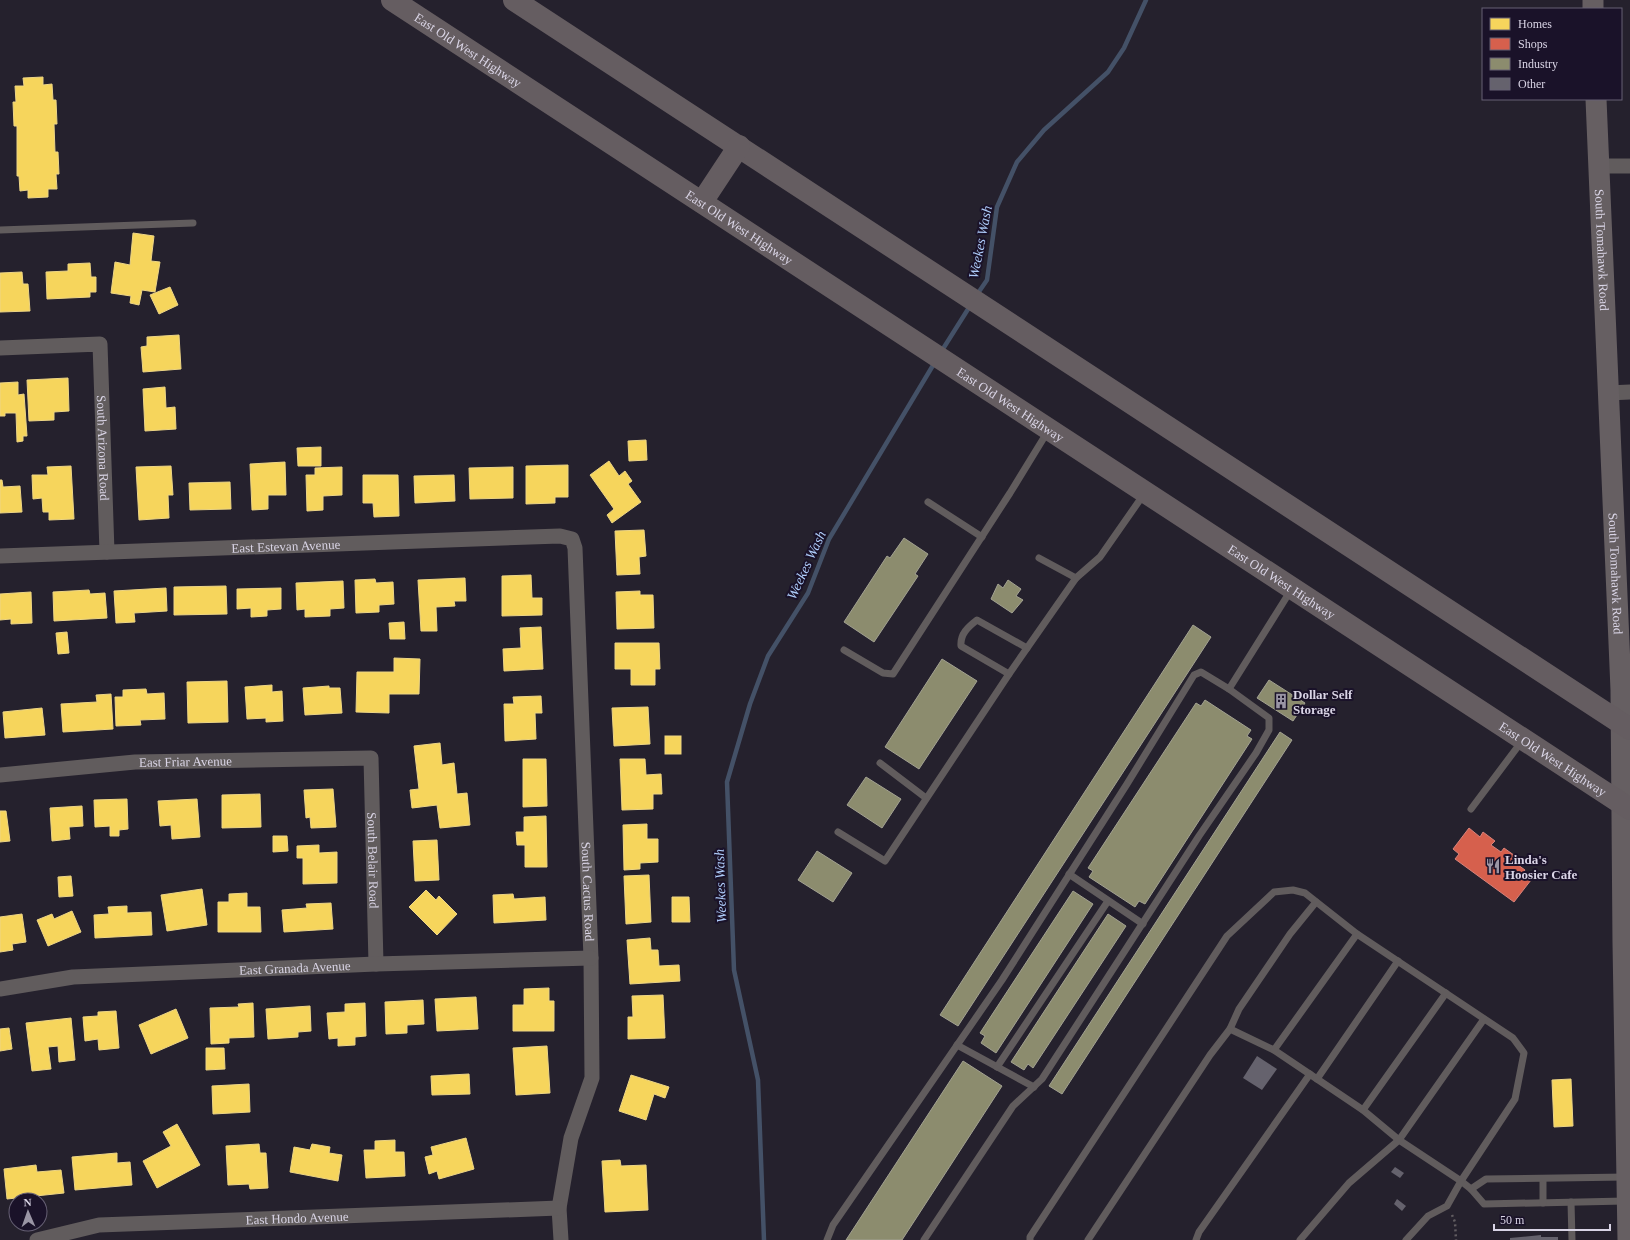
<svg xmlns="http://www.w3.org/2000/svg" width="1630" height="1240" viewBox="0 0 1630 1240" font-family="'Times New Roman',serif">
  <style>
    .homes { fill: #f6d55c; stroke: #edd585 }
    .shops { fill: #d6604d; stroke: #d7837b }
    .industry { fill: #8c8c6e; stroke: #a3a292 }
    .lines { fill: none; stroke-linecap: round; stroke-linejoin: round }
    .stream { stroke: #445167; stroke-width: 4.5 }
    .building { fill: #65626d }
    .path { stroke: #615c61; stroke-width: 2.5; stroke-dasharray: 2 3; stroke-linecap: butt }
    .lane { stroke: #615c5d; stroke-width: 7 }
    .street { stroke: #615c5d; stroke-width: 15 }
    .secondary { stroke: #665f62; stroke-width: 21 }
    .primary { stroke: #655d61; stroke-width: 22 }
    .labels { text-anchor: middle; stroke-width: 4; stroke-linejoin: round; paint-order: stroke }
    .street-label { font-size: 13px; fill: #d9d4e5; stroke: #1a1229 }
    .poi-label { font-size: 13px; font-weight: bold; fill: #d9d4e5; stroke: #1a1229; text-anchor: start }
    .water-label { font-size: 14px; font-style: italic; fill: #aeccfa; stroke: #1a1229 }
  </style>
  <rect width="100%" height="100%" fill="#25212d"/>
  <g class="homes">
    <polygon points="43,77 43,85 52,84 53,100 56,100 57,124 54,124 55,152 58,152 59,174 56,174 57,189 48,189 48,197 28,198 28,190 20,191 19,176 17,176 17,126 14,126 13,102 16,102 15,86 24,86 23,78"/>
    <polygon points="133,233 154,236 151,261 160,262 155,292 142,290 139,305 130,303 131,296 111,293 115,262 130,265"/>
    <polygon points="90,263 91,277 96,277 96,292 90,292 90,297 47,299 46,272 68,271 68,264"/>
    <polygon points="22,272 23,284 28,284 30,311 0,312 0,273"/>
    <polygon points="170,287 178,305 159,314 150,295"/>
    <polygon points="179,335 181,369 143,372 141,347 147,346 147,337"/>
    <polygon points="68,378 69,411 54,412 54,420 29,421 27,380"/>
    <polygon points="18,382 18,395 24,394 27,436 23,436 23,441 17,442 16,413 5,413 5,416 0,416 0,383"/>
    <polygon points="165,387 166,408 175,407 176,429 145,431 143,389"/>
    <polygon points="646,440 647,460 629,461 628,441"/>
    <polygon points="321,447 321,466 298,466 297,448"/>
    <polygon points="609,461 619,476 625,471 632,481 628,484 641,502 612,523 607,515 614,509 590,475"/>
    <polygon points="285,462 286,495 268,495 268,509 252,510 250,464"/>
    <polygon points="568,465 568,497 555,497 555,503 526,504 526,466"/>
    <polygon points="71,466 74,519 49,520 49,512 43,512 42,498 33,499 32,475 48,475 47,467"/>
    <polygon points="171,466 173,495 168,495 169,518 139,520 136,467"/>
    <polygon points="342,467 342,495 323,496 323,510 307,511 306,475 315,475 315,468"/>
    <polygon points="513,467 513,498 470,499 469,468"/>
    <polygon points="363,475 398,475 399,516 374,517 373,503 363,503"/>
    <polygon points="454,475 455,501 415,503 414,476"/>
    <polygon points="0,480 2,480 3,487 20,486 22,512 0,513"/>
    <polygon points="230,482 231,509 190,510 189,483"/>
    <polygon points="644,530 646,556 639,557 640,574 617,575 615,531"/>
    <polygon points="531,575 532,598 542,598 542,615 502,616 502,576"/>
    <polygon points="465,578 466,601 454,601 455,606 436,607 437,631 421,631 418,580"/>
    <polygon points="375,579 376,583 393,582 394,604 379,605 379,612 356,613 355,580"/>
    <polygon points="343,581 344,608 330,609 330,616 305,617 305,609 297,610 296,583"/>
    <polygon points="226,586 227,614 174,615 174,587"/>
    <polygon points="166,588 167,611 134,613 135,622 116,623 114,591"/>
    <polygon points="281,588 281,609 267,610 267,616 251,617 251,608 237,609 237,589"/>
    <polygon points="89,590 90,594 105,593 107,618 54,621 53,592"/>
    <polygon points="640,591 640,595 653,595 654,628 617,629 616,592"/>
    <polygon points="31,592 32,623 11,624 11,619 0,620 0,594"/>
    <polygon points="404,622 405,639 390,639 389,623"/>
    <polygon points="541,627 543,669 504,671 503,649 521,648 520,628"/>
    <polygon points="67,632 69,653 58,654 56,633"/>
    <polygon points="615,643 659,643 660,669 655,669 655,685 631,685 631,669 615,669"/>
    <polygon points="394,658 420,659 419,694 389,694 389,713 356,712 357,672 394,672"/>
    <polygon points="227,681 228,722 188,723 187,682"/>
    <polygon points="272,685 272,692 282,691 283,721 266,722 266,718 247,719 245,687"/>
    <polygon points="329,686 329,688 340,688 342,713 305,715 303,688"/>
    <polygon points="146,689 147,694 164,693 165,719 140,720 141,725 116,726 115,697 123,697 123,690"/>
    <polygon points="111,694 113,729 63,732 61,704 97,702 96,695"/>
    <polygon points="541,696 542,713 535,713 536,739 505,741 504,704 514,704 513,697"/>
    <polygon points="648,707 650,744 614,746 612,708"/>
    <polygon points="42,708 45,735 5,738 3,712"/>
    <rect x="665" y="736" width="16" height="18"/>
    <polygon points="440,743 442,765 454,763 457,794 467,793 470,825 440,828 437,805 412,808 410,790 419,789 414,746"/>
    <polygon points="523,759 546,759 547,806 523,807"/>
    <polygon points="620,759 645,759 646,775 661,774 662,794 653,794 653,809 622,810"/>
    <polygon points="333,789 336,827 311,828 310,817 306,818 304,790"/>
    <polygon points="260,794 261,827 222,828 222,795"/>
    <polygon points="127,799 128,829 119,830 119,836 110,836 110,826 95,827 94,800"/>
    <polygon points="197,799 200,837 172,839 171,825 160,826 158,801"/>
    <polygon points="82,806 83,826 69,827 70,839 52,841 50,808"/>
    <polygon points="0,811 6,811 10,841 0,842"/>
    <polygon points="546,816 547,867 525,867 525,845 517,845 516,832 524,832 524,817"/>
    <polygon points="647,824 647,839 658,839 658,862 640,863 640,869 624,870 623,825"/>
    <polygon points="273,836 287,836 288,851 273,852"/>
    <polygon points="437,840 439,880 415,881 413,841"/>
    <polygon points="319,845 319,853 337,852 337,883 303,884 303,858 297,858 297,846"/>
    <polygon points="649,875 651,922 626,924 624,876"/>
    <polygon points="71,876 73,896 59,897 58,877"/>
    <polygon points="202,889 207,925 167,931 161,895"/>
    <polygon points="426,890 436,900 439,896 457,914 437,935 409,907"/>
    <polygon points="247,893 247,907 260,907 261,932 218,932 218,902 229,902 229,894"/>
    <polygon points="513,894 514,899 545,897 546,920 494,923 493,895"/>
    <polygon points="672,897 689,897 690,922 672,922"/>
    <polygon points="331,903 333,929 284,932 282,910 307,908 306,904"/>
    <polygon points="127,906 127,913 151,912 152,935 95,938 94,915 109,914 108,907"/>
    <polygon points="72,911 81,932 48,946 37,920 52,914 54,919"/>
    <polygon points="22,914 26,942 12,944 13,950 0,952 0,917"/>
    <polygon points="650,938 651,950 658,950 659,966 679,965 680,981 630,984 627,940"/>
    <polygon points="549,988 549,1001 554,1001 554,1031 513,1031 513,1005 524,1005 524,989"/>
    <polygon points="663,995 665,1038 628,1039 628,1017 633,1017 632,996"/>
    <polygon points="476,997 478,1029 437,1031 435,999"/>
    <polygon points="423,1000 424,1024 407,1025 407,1033 386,1034 385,1002"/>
    <polygon points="253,1003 254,1037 229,1038 229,1043 211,1044 210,1008 239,1007 238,1004"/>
    <polygon points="365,1003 366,1036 355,1037 355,1045 338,1046 338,1038 329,1039 327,1013 345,1012 345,1004"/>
    <polygon points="310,1006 311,1031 298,1032 298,1037 268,1039 266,1009"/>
    <polygon points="176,1009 188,1038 151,1054 139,1025"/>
    <polygon points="116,1011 119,1048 99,1050 98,1039 85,1041 83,1017 98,1016 98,1012"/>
    <polygon points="71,1018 75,1060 59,1062 58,1046 48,1047 51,1069 32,1071 26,1023"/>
    <polygon points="9,1028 12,1049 0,1051 0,1029"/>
    <polygon points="547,1046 550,1093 516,1095 513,1048"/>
    <polygon points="206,1048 224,1048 225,1069 206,1070"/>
    <polygon points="469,1074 470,1094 432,1095 431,1076"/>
    <polygon points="631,1075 669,1087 665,1098 654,1094 646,1120 619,1111"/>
    <polygon points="1571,1079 1573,1126 1554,1127 1552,1080"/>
    <polygon points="249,1084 250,1112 213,1114 212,1086"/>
    <polygon points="177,1124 200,1165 157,1188 143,1161 171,1146 163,1132"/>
    <polygon points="466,1138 474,1169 439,1179 437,1171 429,1174 425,1157 433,1155 431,1147"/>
    <polygon points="395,1140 395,1152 404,1152 405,1176 366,1178 364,1150 375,1150 375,1141"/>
    <polygon points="259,1144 260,1153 266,1153 268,1188 250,1189 249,1184 228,1185 226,1146"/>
    <polygon points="312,1144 330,1147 329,1153 342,1155 338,1181 290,1172 294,1147 310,1150"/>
    <polygon points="117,1153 117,1163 130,1162 132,1185 75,1190 72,1157"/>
    <polygon points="620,1160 621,1166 646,1165 648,1210 605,1212 602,1161"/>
    <polygon points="36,1165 37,1172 61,1170 64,1193 7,1199 4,1169"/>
  </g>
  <polygon class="shops" points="1469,828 1480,837 1483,832 1495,841 1491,845 1501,852 1504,848 1518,858 1514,862 1525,870 1522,874 1531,880 1514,902 1455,859 1459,854 1453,849"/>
  <g class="industry">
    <polygon points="904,538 928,554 915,574 918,576 874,642 844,622 887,556 890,558"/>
    <polygon points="1008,580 1021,589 1016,596 1023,600 1012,613 991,599 998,584 1003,588"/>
    <polygon points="1193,625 1211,637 958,1026 940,1015"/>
    <polygon points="942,659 977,681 919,769 885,747"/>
    <polygon points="1269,680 1305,703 1293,721 1257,698"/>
    <polygon points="1205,700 1251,730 1247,736 1252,739 1145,904 1139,901 1135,907 1089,877 1093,871 1088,868 1196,703 1201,706"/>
    <polygon points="1280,732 1292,740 1062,1094 1049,1086"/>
    <polygon points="866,777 901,799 882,828 847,805"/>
    <polygon points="817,851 852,873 833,902 798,880"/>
    <polygon points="1073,891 1093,904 996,1053 981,1043 985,1036 980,1033"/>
    <polygon points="1108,914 1126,926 1033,1068 1028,1064 1024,1070 1011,1062"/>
    <polygon points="963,1061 1002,1086 902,1240 846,1240"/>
  </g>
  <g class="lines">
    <g class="stream">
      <polyline points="976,296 987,280 997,207 1017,162 1044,130 1108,72 1124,48 1146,0"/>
      <polyline points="941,352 970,306"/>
      <polyline points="764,1240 758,1080 734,970 727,782 750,704 768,656 808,593 829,539 935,362"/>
    </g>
  </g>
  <g class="building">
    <polygon points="1257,1056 1277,1069 1262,1090 1243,1078"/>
    <polygon points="1395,1167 1404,1173 1400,1178 1391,1172"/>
    <polygon points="1397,1199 1406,1206 1402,1211 1394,1204"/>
    <polygon points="1541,1235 1541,1237 1558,1237 1558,1240 1510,1240 1510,1238"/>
  </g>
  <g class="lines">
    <polyline class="path" points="1452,1215 1455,1222 1456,1240"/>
    <g class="lane">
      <polyline points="0,230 193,223"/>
      <polyline points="928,502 982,537"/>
      <polyline points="1039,558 1076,578"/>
      <polyline points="844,650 883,673 893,674 1010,493 1048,431"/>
      <path d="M1009,674L961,646C960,634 968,627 977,620L1027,648"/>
      <polyline points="1229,689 1291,590"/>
      <polyline points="880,763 926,798"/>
      <polyline points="1471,809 1522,741"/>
      <polyline points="838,832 885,861 1009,674 1076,578 1100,557 1144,494"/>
      <polyline points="1069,874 1143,924"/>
      <polyline points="1230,1029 1274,1050 1363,1110 1399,1140 1461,1181 1471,1189 1484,1204 1625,1201"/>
      <polyline points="957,1045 1034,1087"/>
      <polyline points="1274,1050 1357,934"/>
      <polyline points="997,1067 1108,901"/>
      <polyline points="1317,1079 1398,961"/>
      <polyline points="1363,1110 1446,993"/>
      <polyline points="1543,1179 1543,1203"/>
      <polyline points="1471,1189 1486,1179 1626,1177"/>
      <polyline points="1571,1202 1572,1240"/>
      <polyline points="827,1240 833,1225 1002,980 1127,784 1194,675 1201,672 1229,689 1269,718 1269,730 1256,753 1199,836 1042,1079 1013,1106 924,1240"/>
      <polyline points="1030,1240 1030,1237 1227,936 1274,892 1293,890 1305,893 1357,934 1513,1038 1524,1053 1515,1099 1461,1181 1447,1206 1428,1216 1406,1240"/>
      <polyline points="1088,1240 1210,1055 1230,1029 1239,1009 1290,934 1316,902"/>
      <polyline points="1196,1240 1199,1232 1310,1074"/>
      <polyline points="1300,1240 1349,1183 1399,1140 1484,1019"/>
    </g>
    <g class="street">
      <polyline points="1599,166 1630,166"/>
      <path id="s1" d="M0,348L100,344L107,552"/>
      <polyline points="1608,393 1630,392"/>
      <path id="s2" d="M0,556L560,536L572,539L575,548L591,958L592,1078L571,1138L559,1208L561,1240"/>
      <path id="s3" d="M0,775L135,762L371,758L376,964"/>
      <path id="s4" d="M0,989L73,977L376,964L591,958"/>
      <path id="s5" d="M37,1240L99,1225L559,1208"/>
    </g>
    <g class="secondary">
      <polyline points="1593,0 1593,9"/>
      <path id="s6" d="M1596,99L1621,690L1623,943L1628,1240"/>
    </g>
    <g class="primary">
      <path id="s7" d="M392,0L1630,809"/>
      <polyline points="514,0 1630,729"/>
      <polyline points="702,202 739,146"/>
    </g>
  </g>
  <defs>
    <g id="building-bare" transform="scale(1.2)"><path d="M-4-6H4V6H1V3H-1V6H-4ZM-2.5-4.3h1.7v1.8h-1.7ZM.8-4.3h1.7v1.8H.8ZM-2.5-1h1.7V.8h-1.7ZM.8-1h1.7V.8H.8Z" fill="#9a95a5" stroke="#1a1229" stroke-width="2.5" paint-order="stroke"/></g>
    <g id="restaurant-bare" transform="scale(1.2)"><path d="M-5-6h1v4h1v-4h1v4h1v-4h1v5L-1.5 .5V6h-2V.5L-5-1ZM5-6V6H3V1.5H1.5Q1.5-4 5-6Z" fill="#9a95a5" stroke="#1a1229" stroke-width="2.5" paint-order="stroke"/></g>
  </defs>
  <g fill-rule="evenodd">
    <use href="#building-bare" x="1281" y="701"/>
    <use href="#restaurant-bare" x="1493" y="866"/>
  </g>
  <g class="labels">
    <g class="street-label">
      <text dy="5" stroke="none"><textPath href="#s7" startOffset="91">East Old West Highway</textPath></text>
      <text dy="5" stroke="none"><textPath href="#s7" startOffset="415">East Old West Highway</textPath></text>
      <text dy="5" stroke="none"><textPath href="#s6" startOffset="151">South Tomahawk Road</textPath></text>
      <text dy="5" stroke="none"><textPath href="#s7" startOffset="739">East Old West Highway</textPath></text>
      <text dy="5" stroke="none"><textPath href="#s1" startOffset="204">South Arizona Road</textPath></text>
      <text dy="5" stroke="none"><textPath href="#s2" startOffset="286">East Estevan Avenue</textPath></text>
      <text dy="5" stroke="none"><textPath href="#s6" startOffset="475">South Tomahawk Road</textPath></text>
      <text dy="5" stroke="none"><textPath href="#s7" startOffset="1063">East Old West Highway</textPath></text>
      <text dy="5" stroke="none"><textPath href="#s7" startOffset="1387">East Old West Highway</textPath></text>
      <text dy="5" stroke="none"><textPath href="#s3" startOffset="186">East Friar Avenue</textPath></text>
      <text dy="5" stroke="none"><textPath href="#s3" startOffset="474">South Belair Road</textPath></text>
      <text dy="5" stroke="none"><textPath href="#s2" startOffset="926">South Cactus Road</textPath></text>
      <text dy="5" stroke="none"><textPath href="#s4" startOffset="296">East Granada Avenue</textPath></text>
      <text dy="5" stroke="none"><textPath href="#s5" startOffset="262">East Hondo Avenue</textPath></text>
    </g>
    <g class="poi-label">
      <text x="1293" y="699">Dollar Self<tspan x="1293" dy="15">Storage</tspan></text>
      <text x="1505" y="864">Linda's<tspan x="1505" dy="15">Hoosier Cafe</tspan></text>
    </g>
    <g class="water-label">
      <text transform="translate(980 242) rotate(-79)" y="5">Weekes Wash</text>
      <text transform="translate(806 565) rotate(-65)" y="5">Weekes Wash</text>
      <text transform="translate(720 886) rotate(-92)" y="5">Weekes Wash</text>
    </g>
  </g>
  <rect x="1482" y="8" width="140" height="92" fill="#1a1229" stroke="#666074"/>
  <rect x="1490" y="18" width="20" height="12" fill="#f6d55c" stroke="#666074"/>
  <text x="1518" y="28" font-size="12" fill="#d9d4e5">Homes</text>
  <rect x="1490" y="38" width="20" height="12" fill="#d6604d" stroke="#666074"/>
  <text x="1518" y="48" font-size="12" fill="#d9d4e5">Shops</text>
  <rect x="1490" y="58" width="20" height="12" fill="#8c8c6e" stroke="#666074"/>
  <text x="1518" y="68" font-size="12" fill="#d9d4e5">Industry</text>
  <rect x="1490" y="78" width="20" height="12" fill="#65626d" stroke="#666074"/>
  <text x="1518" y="88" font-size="12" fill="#d9d4e5">Other</text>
  <g transform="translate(28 1212) rotate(358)"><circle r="19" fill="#1a1229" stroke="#666074"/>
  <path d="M0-3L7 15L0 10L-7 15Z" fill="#9a95a5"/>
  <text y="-6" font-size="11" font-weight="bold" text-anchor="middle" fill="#d9d4e5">N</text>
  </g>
  <path d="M1494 1224v6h116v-6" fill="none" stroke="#d9d4e5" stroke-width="2"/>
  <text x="1500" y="1224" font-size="12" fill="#d9d4e5" stroke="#1a1229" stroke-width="3" paint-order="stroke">50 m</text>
</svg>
